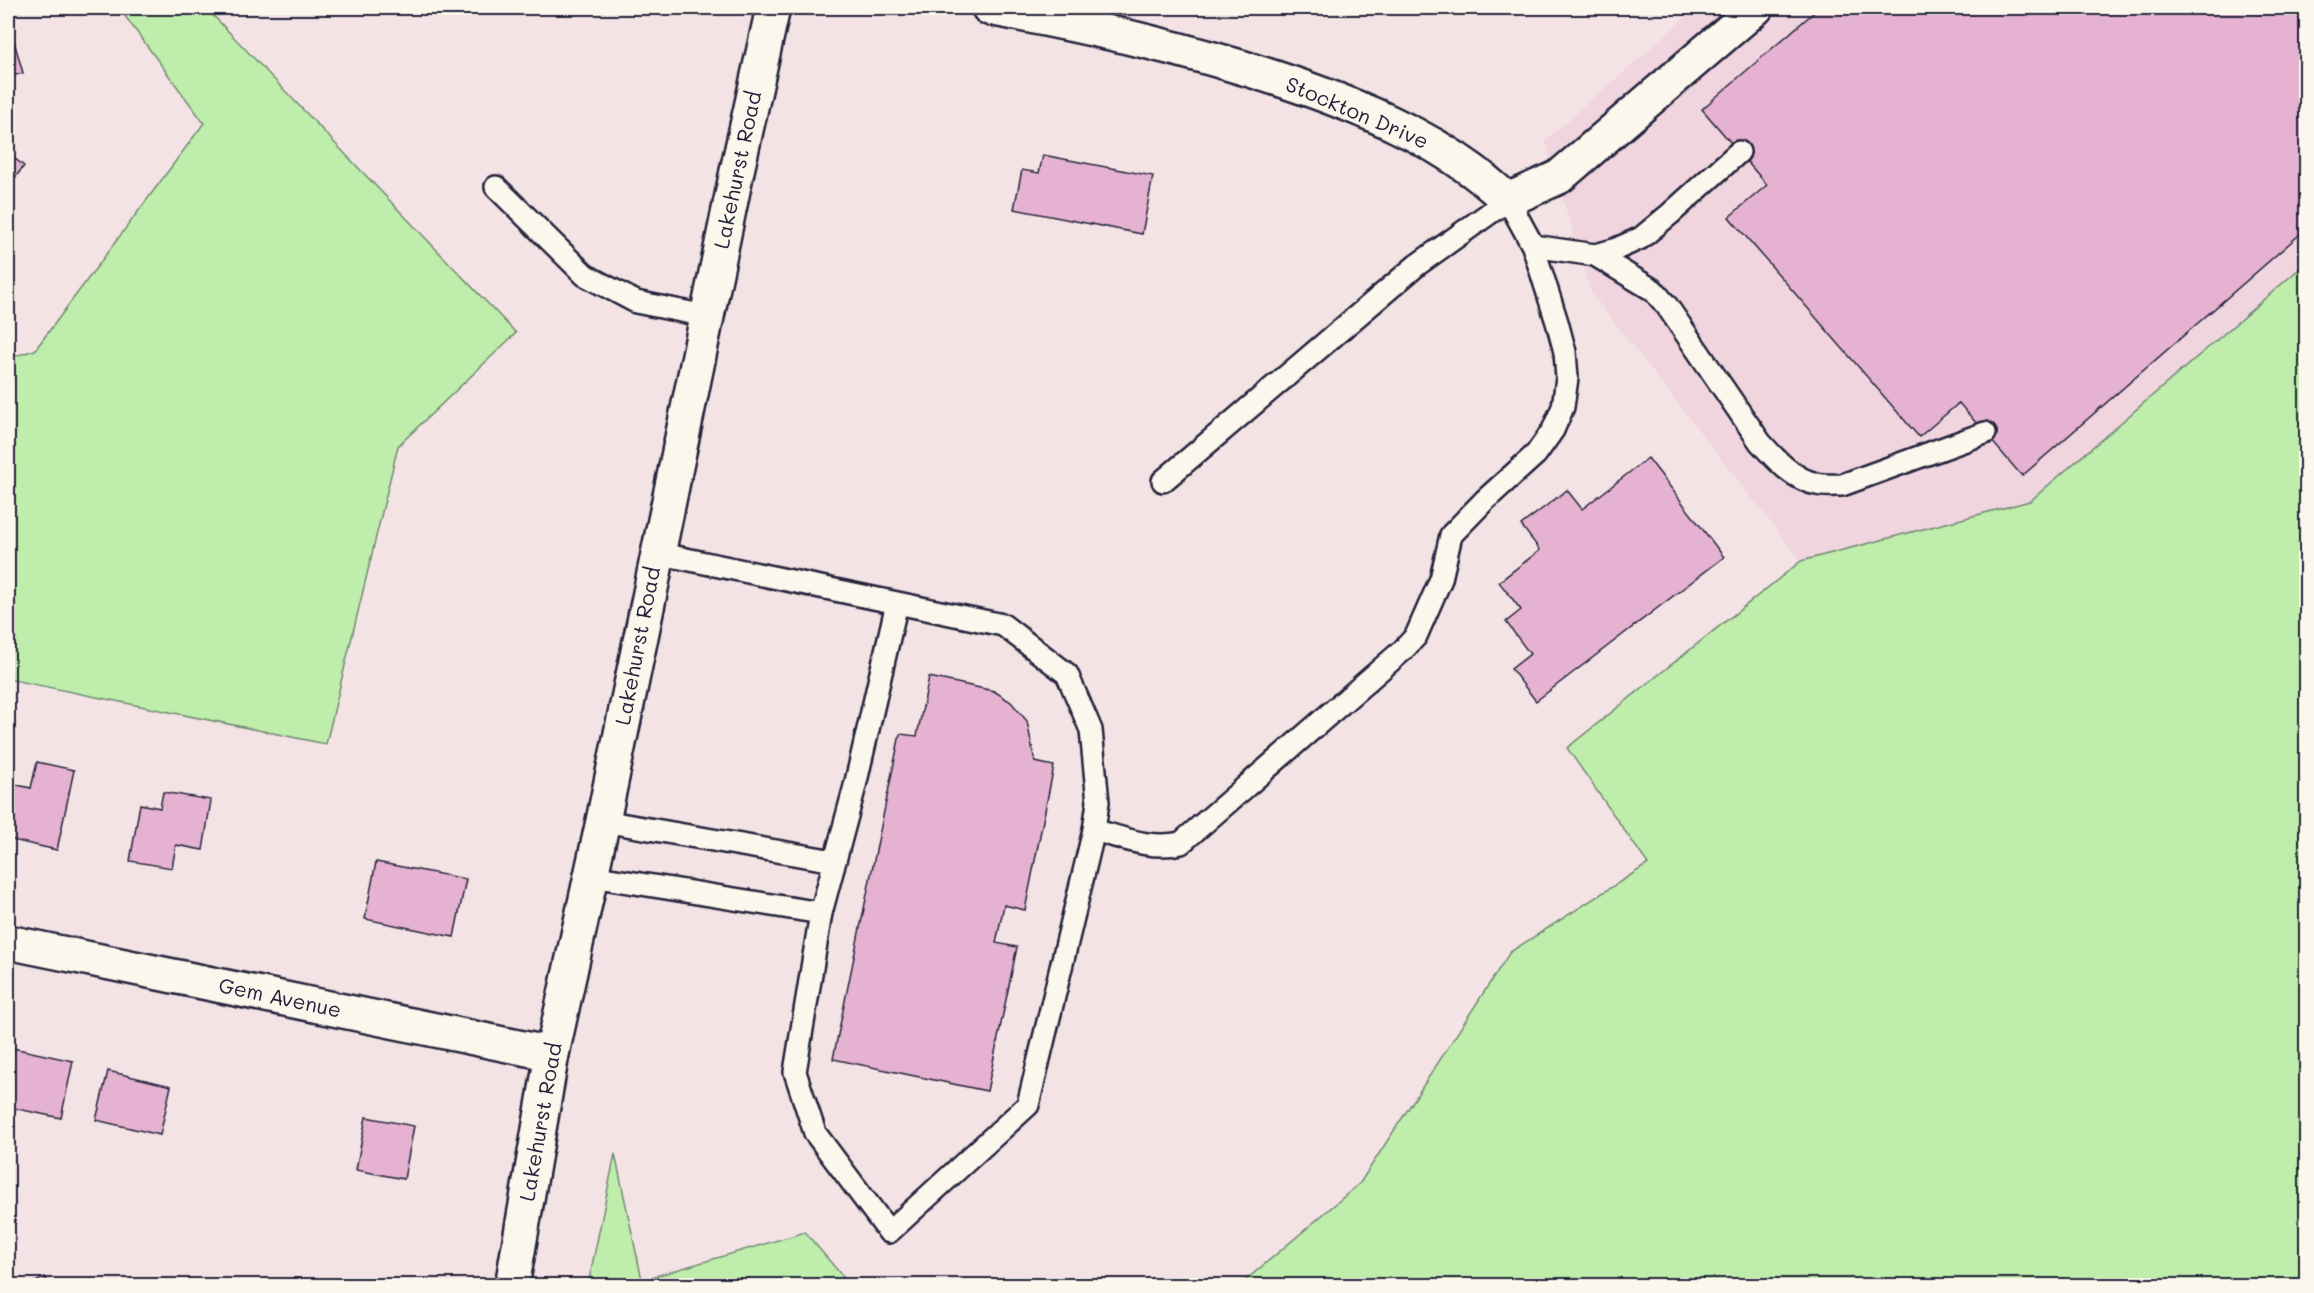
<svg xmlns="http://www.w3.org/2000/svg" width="2314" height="1293" viewBox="0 0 2314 1293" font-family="Mali,sans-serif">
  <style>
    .built { fill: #f0d5de }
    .green { fill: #bfedab; stroke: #708873; stroke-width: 1.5 }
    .building { fill: #e5b3d1; stroke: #22223b; stroke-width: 1.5 }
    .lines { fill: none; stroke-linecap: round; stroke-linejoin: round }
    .lane-casing { stroke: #22223b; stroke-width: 26 }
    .street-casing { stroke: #22223b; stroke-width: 38 }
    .secondary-casing { stroke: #22223b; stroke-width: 38 }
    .lane { stroke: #fbf7ec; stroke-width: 21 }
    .street { stroke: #fbf7ec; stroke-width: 33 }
    .secondary { stroke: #fbf7ec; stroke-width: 33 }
    .labels { text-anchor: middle; stroke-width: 6; stroke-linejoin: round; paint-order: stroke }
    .street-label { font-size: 21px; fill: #22223b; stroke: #fbf7ec }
  </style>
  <rect width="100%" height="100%" fill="#f4e3e4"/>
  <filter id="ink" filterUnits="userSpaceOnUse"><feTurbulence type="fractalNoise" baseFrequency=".0167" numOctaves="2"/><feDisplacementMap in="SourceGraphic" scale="12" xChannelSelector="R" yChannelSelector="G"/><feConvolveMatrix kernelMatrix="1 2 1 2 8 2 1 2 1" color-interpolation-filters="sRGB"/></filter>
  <g filter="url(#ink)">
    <polygon class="built" points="1697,8 2306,8 2306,263 2030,501 1801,561 1591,293 1545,140"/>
    <g class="green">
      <polygon points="119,8 206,8 516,333 398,446 326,744 8,679 8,358 35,350 204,123"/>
      <polygon points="2306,263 2306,1285 1240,1285 1360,1183 1510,952 1648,864 1567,748 1801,561 2030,501"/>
      <polygon points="615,1154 642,1280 805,1232 850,1285 588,1285"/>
    </g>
    <g class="building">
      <polygon points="1819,8 2306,8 2306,229 2022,476 1959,403 1919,437 1729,217 1767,185 1702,109"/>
      <polygon points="8,20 23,73 8,77"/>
      <polygon points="8,153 24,166 8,187"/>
      <polygon points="1043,155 1153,176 1142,234 1014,209 1022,170 1039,173"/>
      <polygon points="1648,458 1724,557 1536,701 1511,669 1530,654 1506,622 1521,610 1499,582 1540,550 1521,525 1567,490 1582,509"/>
      <polygon points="929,677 994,691 1011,702 1027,721 1035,762 1054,766 1025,910 1004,905 996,943 1017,947 987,1091 833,1059 900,734 917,736"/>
      <polygon points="37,762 74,770 57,850 8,839 8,783 31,788"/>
      <polygon points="163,792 211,800 203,850 176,845 172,868 130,861 140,804 160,808"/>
      <polygon points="376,862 466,879 454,937 365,919"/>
      <polygon points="8,1047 73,1061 61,1118 8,1107"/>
      <polygon points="108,1071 171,1086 160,1135 96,1120"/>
      <polygon points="366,1117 414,1126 404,1179 356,1170"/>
      <polygon points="45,1277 50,1286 28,1286"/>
    </g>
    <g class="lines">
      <g class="lane-casing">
        <g id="lane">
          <polyline points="496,187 585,275 636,302 706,316"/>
          <path d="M1533,246L1595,255L1653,290L1667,306L1760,442C1775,459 1794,480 1817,484C1825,486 1834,485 1842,485L1985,433"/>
          <polyline points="1595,255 1614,250 1641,238 1670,214 1739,152"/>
          <polyline points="657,553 1003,625 1067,674 1091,730 1098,802 1094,830 1028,1105 889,1232 815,1133 795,1072 821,913 855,786 897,603"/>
          <polyline points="603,821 834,861"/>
          <path d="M1094,830C1123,838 1151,850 1181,843L1403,650L1416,636L1441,579L1451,535L1485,500L1536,454L1553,430L1563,407L1567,378L1565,352L1557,322L1533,246L1508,200L1417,265L1163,481"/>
          <polyline points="591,876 821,913"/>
        </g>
      </g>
      <g class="street-casing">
        <g id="street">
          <path d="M989,8C1095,28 1199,51 1302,87C1361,108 1422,133 1473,171C1485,180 1496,190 1508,200L1559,177L1756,8"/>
          <polyline points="8,942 552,1054"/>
        </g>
      </g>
      <g class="secondary-casing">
        <polyline id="secondary" points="512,1286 552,1054 603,821 737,171 773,8"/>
      </g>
      <use href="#lane" class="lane"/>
      <use href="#street" class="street"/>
      <use href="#secondary" class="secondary"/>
    </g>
  </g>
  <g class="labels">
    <g class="street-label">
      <text transform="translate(1357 113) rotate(23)" y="7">Stockton Drive</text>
      <text transform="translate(738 170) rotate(-78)" y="7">Lakehurst Road</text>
      <text transform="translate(638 646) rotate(-79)" y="7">Lakehurst Road</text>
      <text transform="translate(280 998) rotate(12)" y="7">Gem Avenue</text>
      <text transform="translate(541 1122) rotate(-80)" y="7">Lakehurst Road</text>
    </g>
  </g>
  <rect width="2314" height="1293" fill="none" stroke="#fbf7ec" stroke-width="30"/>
  <rect x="15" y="15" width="2284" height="1263" fill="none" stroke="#22223b" stroke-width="2" filter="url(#ink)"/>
</svg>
